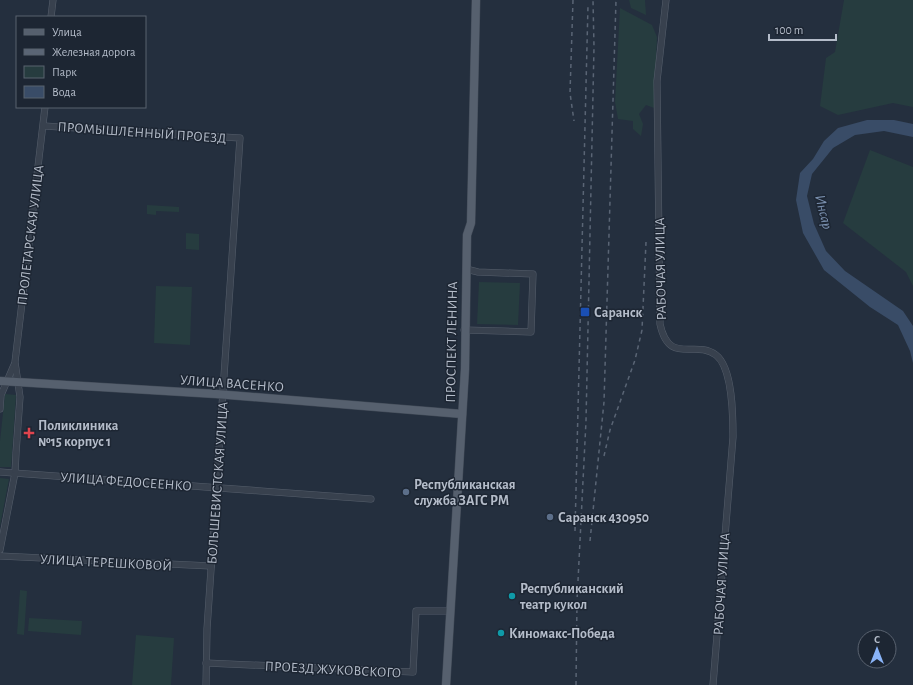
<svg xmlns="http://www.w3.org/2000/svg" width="913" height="685" viewBox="0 0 913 685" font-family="'Alegreya Sans',sans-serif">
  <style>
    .green { fill: #263c3f }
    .water { fill: #394c67 }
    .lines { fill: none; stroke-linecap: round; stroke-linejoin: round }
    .minor-casing { stroke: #565f6c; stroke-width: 7 }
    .major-casing { stroke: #414a57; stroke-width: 9 }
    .minor { stroke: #38414e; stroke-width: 6 }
    .major { stroke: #56606e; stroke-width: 8 }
    .rail { stroke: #5a6575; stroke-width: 1.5; stroke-dasharray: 4 4; stroke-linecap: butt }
    .transit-dot { fill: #1a4fb4; stroke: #1d2633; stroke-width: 1.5 }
    .health-dot { fill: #e0444e; stroke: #1d2633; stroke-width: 1.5 }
    .service-dot { fill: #5c6f8a; stroke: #1d2633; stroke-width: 1.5 }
    .culture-dot { fill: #0f9aa8; stroke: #1d2633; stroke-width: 1.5 }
    .labels { text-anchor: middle; stroke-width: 3; stroke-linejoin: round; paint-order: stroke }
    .street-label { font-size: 14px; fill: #b4bcc9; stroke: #1d2633 }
    .poi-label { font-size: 14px; font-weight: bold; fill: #b4bcc9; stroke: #1d2633; text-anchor: start }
    .water-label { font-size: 15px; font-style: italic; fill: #7c92b1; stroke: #1d2633 }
  </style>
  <rect width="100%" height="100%" fill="#242f3e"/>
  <g class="green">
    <polygon points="629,0 645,0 646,15 631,8"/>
    <polygon points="844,0 913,0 913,107 893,103 838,115 820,106 826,58 835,52"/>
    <polygon points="620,8 652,25 657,37 654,108 646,105 639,114 643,124 641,136 633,129 633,121 618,119 615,102"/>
    <polygon points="870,150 913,167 913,286 906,272 843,223"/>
    <polygon points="147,205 179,207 179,212 156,211 156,215 147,214"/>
    <polygon points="186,233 199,234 199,250 186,249"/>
    <polygon points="479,282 520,283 518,325 477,324"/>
    <polygon points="156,286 192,287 190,345 154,343"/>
    <polygon points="5,394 16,395 11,467 0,467 0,441"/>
    <polygon points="0,478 9,479 0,526"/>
    <polygon points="20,590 27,591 24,635 17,634"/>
    <polygon points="29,618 82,621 81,635 28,631"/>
    <polygon points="136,635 174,638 171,685 132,685"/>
  </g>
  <polygon class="water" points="867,120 894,120 913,124 913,137 884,131 855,135 833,148 812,174 807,196 814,224 826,251 845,271 903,311 913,326 913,363 910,351 898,325 870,307 824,270 803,233 796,200 800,173 813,159 824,141 838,128"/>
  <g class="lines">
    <g class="minor-casing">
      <g id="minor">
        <path d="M666,0L657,81L660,324C669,366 695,339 716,355C733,368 733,417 733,437L713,685"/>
        <polyline points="51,17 53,0"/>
        <polyline points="44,126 240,138 207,629 206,685"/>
        <polyline points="464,330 531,332 533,274 478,272 466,269"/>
        <polyline points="0,409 1,395 14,365"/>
        <polyline points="0,472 371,499"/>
        <polyline points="0,550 15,473 16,453 20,397 15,362 45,107"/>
        <polyline points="0,556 211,566"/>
        <polyline points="206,663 413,672 416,611 450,611"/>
      </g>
    </g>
    <g class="major-casing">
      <g id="major">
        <polyline points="0,381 216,394 462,414"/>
        <polyline points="446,685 465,369 467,235 471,223 476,0"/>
      </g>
    </g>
    <use href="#minor" class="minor"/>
    <use href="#major" class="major"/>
    <g class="rail">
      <polyline points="573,0 570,93 574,121"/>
      <polyline points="604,456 610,430 635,360 642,330 646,242"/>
      <polyline points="575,531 588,5"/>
      <polyline points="590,541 604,402 616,0"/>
      <polyline points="576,685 577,601 586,421 594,47 593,0"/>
    </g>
  </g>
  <rect class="transit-dot" x="580" y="307" width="10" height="10" rx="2"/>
  <path class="health-dot" d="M27 427h4v4h4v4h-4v4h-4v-4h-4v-4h4z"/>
  <g class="service-dot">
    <circle cx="406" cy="492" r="4"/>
    <circle cx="550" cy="517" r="4"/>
  </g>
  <g class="culture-dot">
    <circle cx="512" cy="596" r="4"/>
    <circle cx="501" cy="633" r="4"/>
  </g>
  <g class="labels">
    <g class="street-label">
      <text transform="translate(142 132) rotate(4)" y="5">ПРОМЫШЛЕННЫЙ ПРОЕЗД</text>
      <text transform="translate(30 235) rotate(-83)" y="5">ПРОЛЕТАРСКАЯ УЛИЦА</text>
      <text transform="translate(660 269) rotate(-91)" y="5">РАБОЧАЯ УЛИЦА</text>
      <text transform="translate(451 342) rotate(-89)" y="5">ПРОСПЕКТ ЛЕНИНА</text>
      <text transform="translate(232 383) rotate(4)" y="5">УЛИЦА ВАСЕНКО</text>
      <text transform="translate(126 481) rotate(4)" y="5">УЛИЦА ФЕДОСЕЕНКО</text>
      <text transform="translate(217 483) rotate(-86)" y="5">БОЛЬШЕВИСТСКАЯ УЛИЦА</text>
      <text transform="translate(106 562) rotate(3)" y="5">УЛИЦА ТЕРЕШКОВОЙ</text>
      <text transform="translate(721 584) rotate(-86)" y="5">РАБОЧАЯ УЛИЦА</text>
      <text transform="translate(333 669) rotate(3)" y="5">ПРОЕЗД ЖУКОВСКОГО</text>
    </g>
    <g class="poi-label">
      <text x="594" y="317">Саранск</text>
      <text x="38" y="430">Поликлиника<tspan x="38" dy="16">№15 корпус 1</tspan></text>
      <text x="414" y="489">Республиканская<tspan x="414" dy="16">служба ЗАГС РМ</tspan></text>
      <text x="558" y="522">Саранск 430950</text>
      <text x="520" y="593">Республиканский<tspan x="520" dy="16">театр кукол</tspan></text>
      <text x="509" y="638">Киномакс-Победа</text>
    </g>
    <g class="water-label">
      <text transform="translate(824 212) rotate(76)" y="5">Инсар</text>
    </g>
  </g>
  <rect x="16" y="16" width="130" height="92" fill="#1d2633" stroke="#59626f"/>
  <rect x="24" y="29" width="20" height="6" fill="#56606e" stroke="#59626f"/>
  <text x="52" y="36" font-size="12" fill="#b4bcc9">Улица</text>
  <rect x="24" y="49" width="20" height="6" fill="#5a6575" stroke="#59626f"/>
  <text x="52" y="56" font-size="12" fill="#b4bcc9">Железная дорога</text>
  <rect x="24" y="66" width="20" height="12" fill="#263c3f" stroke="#59626f"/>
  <text x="52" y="76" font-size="12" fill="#b4bcc9">Парк</text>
  <rect x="24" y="86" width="20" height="12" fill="#394c67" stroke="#59626f"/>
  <text x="52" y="96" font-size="12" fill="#b4bcc9">Вода</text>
  <g transform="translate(877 649)"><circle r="19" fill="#1d2633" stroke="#59626f"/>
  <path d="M0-3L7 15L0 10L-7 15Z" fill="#8ab4f8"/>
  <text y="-6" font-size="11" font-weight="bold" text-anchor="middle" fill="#b4bcc9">С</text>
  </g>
  <path d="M769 34v6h67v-6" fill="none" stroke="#b4bcc9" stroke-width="2"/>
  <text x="775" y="34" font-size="12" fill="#b4bcc9" stroke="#1d2633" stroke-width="3" paint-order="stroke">100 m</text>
</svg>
